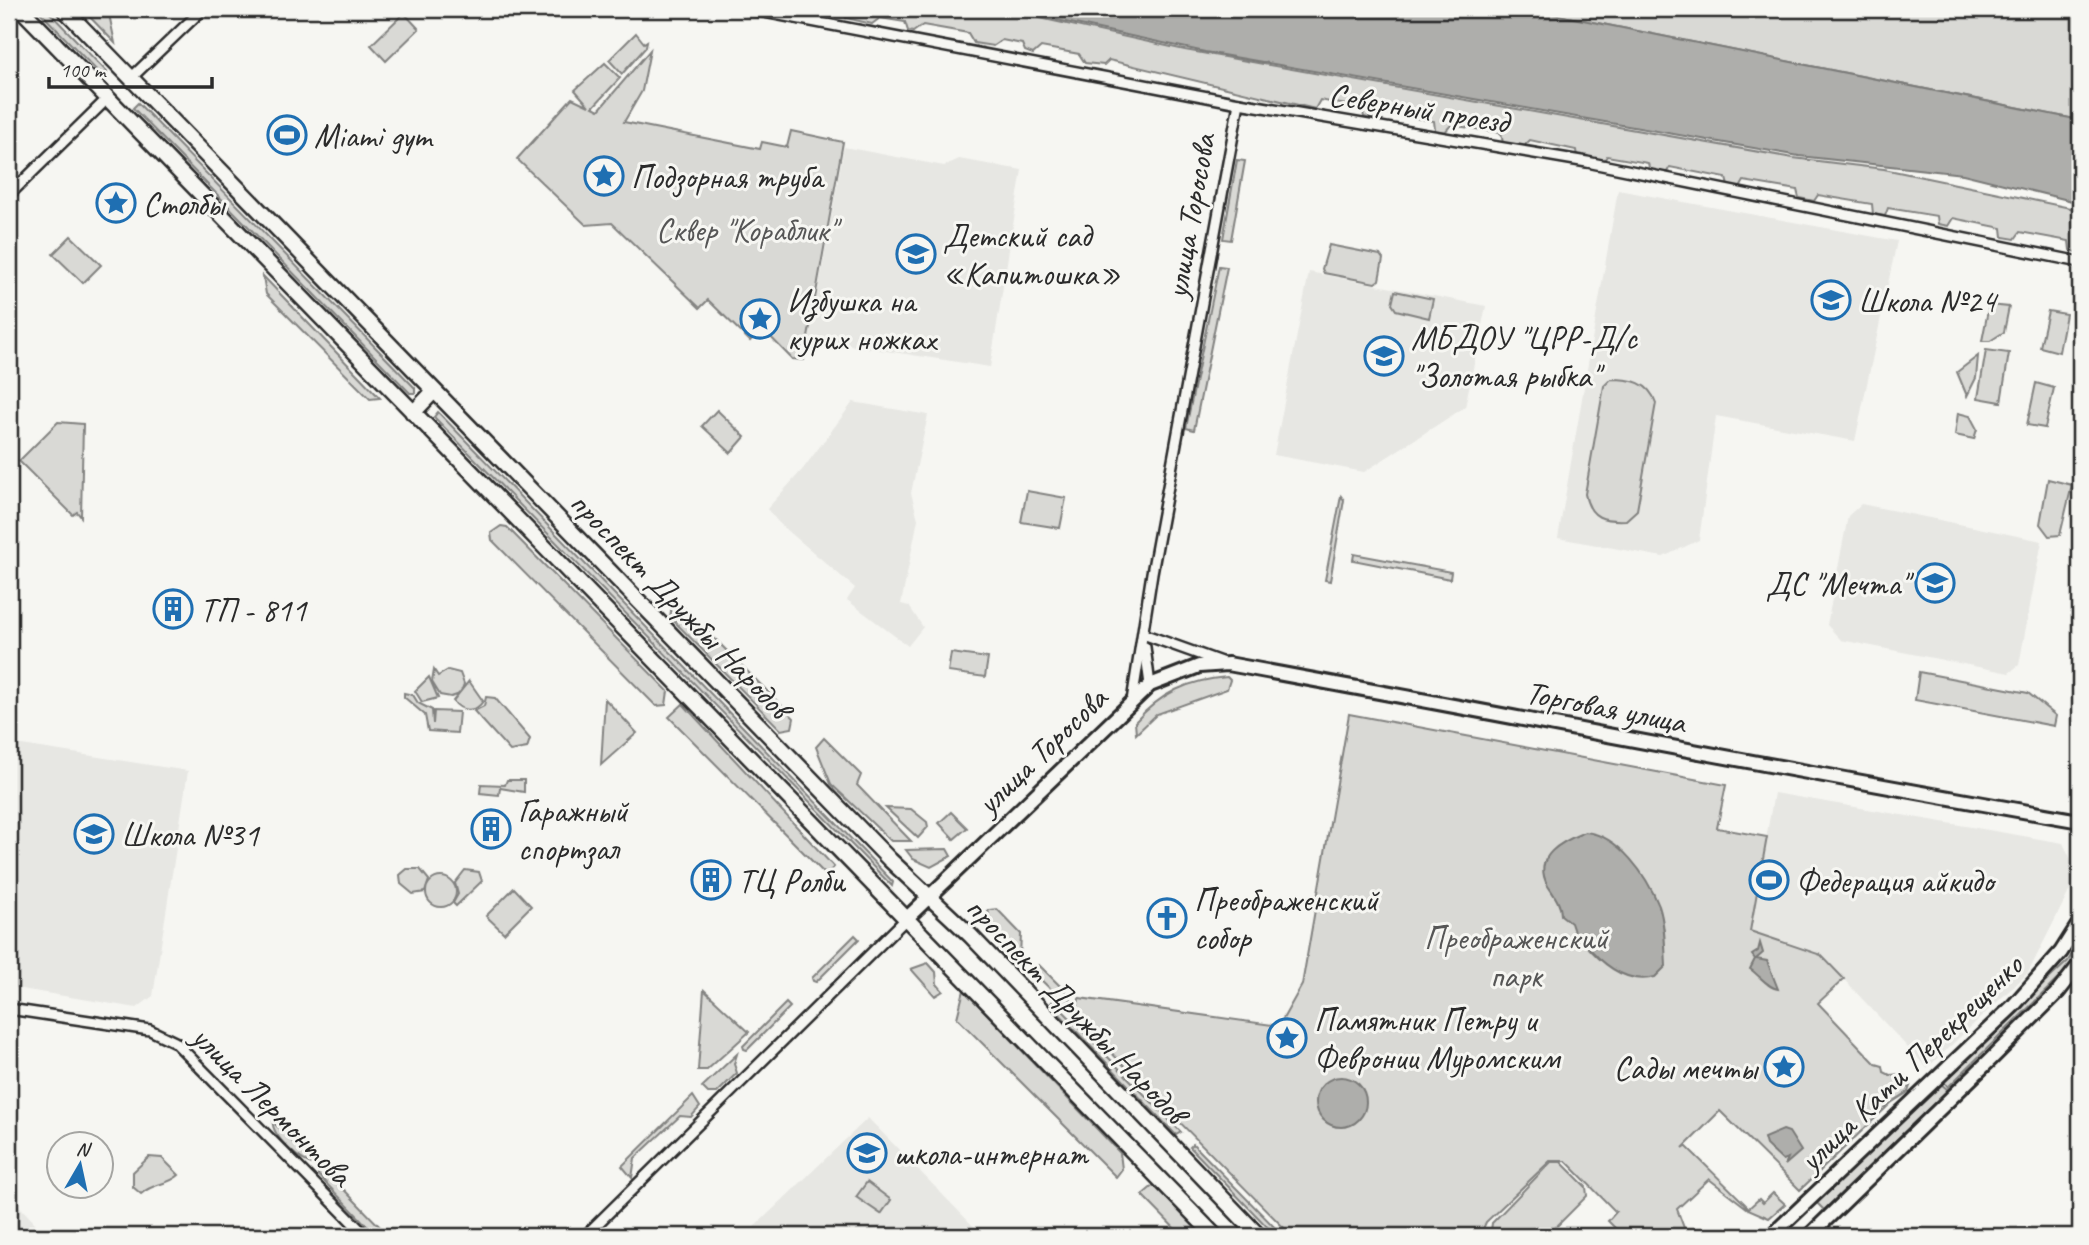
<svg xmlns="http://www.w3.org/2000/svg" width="2089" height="1245" viewBox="0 0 2089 1245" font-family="Caveat,sans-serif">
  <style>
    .built { fill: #e7e7e3 }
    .green { fill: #d9d9d5; stroke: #828280; stroke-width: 2 }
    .water { fill: #aeaeab; stroke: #7a7a78; stroke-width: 2 }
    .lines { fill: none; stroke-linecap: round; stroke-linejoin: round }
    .street-casing { stroke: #2b2b2b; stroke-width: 14 }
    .secondary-casing { stroke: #2b2b2b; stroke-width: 18 }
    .primary-casing { stroke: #2b2b2b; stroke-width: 19 }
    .street { stroke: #f6f6f2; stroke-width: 9 }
    .secondary { stroke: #f6f6f2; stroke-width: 12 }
    .primary { stroke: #f6f6f2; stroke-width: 14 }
    .labels { text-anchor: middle; stroke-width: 6; stroke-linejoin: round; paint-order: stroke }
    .street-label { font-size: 33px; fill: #2b2b2b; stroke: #f6f6f2 }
    .poi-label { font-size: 33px; fill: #2b2b2b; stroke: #f6f6f2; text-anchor: start }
    .park-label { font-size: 33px; fill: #565656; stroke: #f6f6f2 }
  </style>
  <rect width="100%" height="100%" fill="#f6f6f2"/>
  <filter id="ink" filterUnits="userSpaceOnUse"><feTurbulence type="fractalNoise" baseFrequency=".0143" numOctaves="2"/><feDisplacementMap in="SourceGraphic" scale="14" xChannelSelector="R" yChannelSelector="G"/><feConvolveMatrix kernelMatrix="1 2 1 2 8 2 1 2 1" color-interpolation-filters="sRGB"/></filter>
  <g filter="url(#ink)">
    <g class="built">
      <polygon points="844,147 944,166 959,159 1022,170 990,367 809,339"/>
      <polygon points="1618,190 1897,241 1855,441 1716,416 1699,540 1663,557 1558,538"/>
      <polygon points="1309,272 1486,306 1465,407 1364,472 1274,455"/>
      <polygon points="853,402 928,415 911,493 918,519 901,604 909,606 923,627 908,646 847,600 855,588 779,523 767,509 803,469"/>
      <polygon points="1861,504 2042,541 2019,665 2009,673 1841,640 1827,625 1848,516"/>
      <polygon points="9,743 188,771 153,996 137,1008 9,987"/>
      <polygon points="1774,793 2063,843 2078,874 2028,973 1927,1068 1821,955 1750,931"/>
      <polygon points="868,1118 978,1231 973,1236 753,1236 749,1232"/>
      <polygon points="9,1195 47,1236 9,1236"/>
    </g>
    <g class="green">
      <polygon points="37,9 46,9 107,72 106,76 102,76"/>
      <polygon points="82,9 108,9 115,43"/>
      <polygon points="835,9 999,9 1185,50 1793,158 1884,169 2080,210 2080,253 2070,250 2069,241 2020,232 2015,239 2003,237 2002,228 1953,218 1948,226 1938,224 1937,216 1888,208 1885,216 1873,214 1872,204 1818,195 1814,201 1799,198 1797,190 1744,181 1740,188 1728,186 1726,178 1670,167 1665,175 1650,172 1648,163 1607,156 1603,162 1577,157 1576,150 1530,140 1524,146 1503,143 1501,133 1451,125 1445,132 1435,130 1434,121 1384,113 1379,121 1364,117 1362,108 1320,100 1315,109 1109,60 1104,65 1085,63 1079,54 1041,47 1033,54 1025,51 1022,44 1002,40 993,46 974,43 968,33 923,25 913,32 908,31 905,22 880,18 872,24 846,18 844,11"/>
      <polygon points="1528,9 2080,9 2080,120"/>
      <polygon points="404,13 419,29 386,61 371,45"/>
      <polygon points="636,33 644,43 647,41 646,47 622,74 609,60"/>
      <polygon points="650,50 642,91 624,122 760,149 762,142 787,147 791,131 843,142 804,360 792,359 762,328 750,341 708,300 700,308 612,223 586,225 517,159 572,98 589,106 575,90 605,63 620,78 593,107 599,110"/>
      <polygon points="138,103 415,388 415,393 410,393 133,108"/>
      <polygon points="1237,160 1245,161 1231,240 1223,239"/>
      <polygon points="71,236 101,265 83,283 53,254"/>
      <polygon points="1329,245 1380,255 1383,259 1379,280 1375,283 1324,273 1322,269"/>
      <polygon points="1219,266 1227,267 1194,430 1186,428"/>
      <polygon points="263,276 380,398 370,399 266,294"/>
      <polygon points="1395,291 1433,299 1429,318 1396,310 1392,304"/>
      <polygon points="1989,305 2009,307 2004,332 1990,341 1982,341"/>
      <polygon points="2048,311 2066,314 2059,352 2040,347"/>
      <polygon points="1986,350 2009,353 2001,402 1978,398"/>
      <polygon points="1978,356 1976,378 1967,396 1957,372"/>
      <path d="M1611,379C1632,379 1649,382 1656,403L1637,510L1626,520C1604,521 1590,519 1585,494L1604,386Z"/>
      <polygon points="2036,383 2054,388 2045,428 2027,425"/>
      <polygon points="717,410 745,437 731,453 702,426"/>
      <polygon points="438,412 893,882 892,886 434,417"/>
      <polygon points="1958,413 1970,416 1977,429 1974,439 1955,435"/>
      <polygon points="58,422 83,424 81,517 77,512 73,515 19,461"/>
      <polygon points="2048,479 2072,485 2060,535 2049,536 2040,524"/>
      <polygon points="1027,491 1066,498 1060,528 1021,522"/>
      <polygon points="1341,496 1344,500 1330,581 1325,580"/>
      <polygon points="501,526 507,527 668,691 666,705 656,706 492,540 491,533"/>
      <polygon points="1354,554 1451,572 1450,579 1353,560"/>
      <polygon points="672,605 682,606 794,718 792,728 781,730 670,617"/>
      <polygon points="951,653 988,658 985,677 948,672"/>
      <polygon points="434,670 438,676 448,670 460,673 464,684 460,694 451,697 440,695 432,682"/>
      <polygon points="1919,672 2028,693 2056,716 2054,726 1915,700"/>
      <polygon points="429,677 438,698 422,702 415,691"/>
      <path d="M1227,677L1230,680L1227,689L1157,714L1136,734L1135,722C1161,693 1188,680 1227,677Z"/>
      <path d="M469,681L483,701C476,713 461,712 453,701Z"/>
      <polygon points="404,693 413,695 418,703 432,710 433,724 434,711 459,712 457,733 428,731 425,715 404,697"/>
      <polygon points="486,697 495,698 530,739 527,748 510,751 474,711 484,706"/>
      <polygon points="605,699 637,733 601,765"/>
      <polygon points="683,704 834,867 826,875 669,717"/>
      <polygon points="1349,714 1726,785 1717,828 1767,837 1750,931 1821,955 1844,979 1818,1003 1876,1064 1883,1066 1884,1072 1890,1075 1903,1074 1911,1083 1908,1092 1891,1103 1800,1190 1720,1111 1683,1148 1686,1146 1749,1208 1759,1199 1763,1203 1773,1193 1785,1204 1769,1218 1748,1209 1709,1179 1677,1209 1687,1236 1623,1236 1608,1221 1616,1212 1566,1161 1550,1161 1486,1222 1480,1236 1292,1236 1076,1017 1079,998 1279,1026 1302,985"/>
      <polygon points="824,738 861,775 857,785 911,841 891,841 831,784 816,747"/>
      <polygon points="507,780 524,780 524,792 500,788 499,795 480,793 481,784 505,785"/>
      <polygon points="886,808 911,809 927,822 928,827 918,838"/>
      <polygon points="951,812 967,828 954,839 939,823"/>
      <polygon points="947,849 951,856 931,867 913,859 906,850"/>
      <polygon points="407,869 420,869 429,880 425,892 413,894 401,884 400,875"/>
      <polygon points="465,870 479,872 482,881 456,906 453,903 458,894 455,883"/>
      <circle cx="441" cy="892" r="15"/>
      <polygon points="514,888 531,906 504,933 486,916"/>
      <polygon points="997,909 1021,934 1020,957 992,929 988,910"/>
      <polygon points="855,935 859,939 816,982 813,981 812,978"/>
      <polygon points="2080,941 2080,951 2069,968 1948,1087 1942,1079 2068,961"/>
      <polygon points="928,963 936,972 937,984 943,991 935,996 911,969"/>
      <polygon points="1039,965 1071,997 1070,1008 1035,974 1035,967"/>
      <polygon points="704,990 749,1032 707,1070 698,1070"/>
      <polygon points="964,990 1120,1153 1122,1169 1116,1177 957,1018"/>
      <polygon points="1053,1001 1069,1017 1181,1132 1176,1135 1050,1004"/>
      <polygon points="786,1003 790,1007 747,1050 744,1049 743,1046"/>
      <polygon points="737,1054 734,1064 737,1073 717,1093 708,1093 702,1087"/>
      <polygon points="1940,1083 1948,1090 1824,1210 1817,1203"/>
      <polygon points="693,1096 700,1107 691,1117 680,1116 635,1158 632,1178 622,1166"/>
      <path d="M273,1122L315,1164C303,1166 270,1134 273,1122Z"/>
      <polygon points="1193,1144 1283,1236 1276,1236 1190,1147"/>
      <path d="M149,1157L162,1158L179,1175C167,1186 154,1182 141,1194L133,1187V1172Z"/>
      <polygon points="1551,1162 1561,1162 1586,1187 1587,1196 1547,1236 1496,1236 1491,1231 1492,1223"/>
      <polygon points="320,1165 389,1236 377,1236 318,1175"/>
      <polygon points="867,1182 891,1200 881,1214 856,1197"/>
      <polygon points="1155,1184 1207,1236 1182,1236 1142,1195"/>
    </g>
    <g class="water">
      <polygon points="1006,9 1528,9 2080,120 2080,203 1963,174 1799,156 1205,52"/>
      <path d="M1585,832C1619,835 1647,876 1659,906C1665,924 1665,947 1666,966L1655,977C1626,985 1600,962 1583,941H1577L1571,923L1561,915C1561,904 1554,895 1548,886C1531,856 1563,841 1585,832Z"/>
      <path d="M1760,943L1763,953L1756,959L1767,961L1778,989C1768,988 1759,975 1750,969L1755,959L1752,955L1758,951Z"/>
      <circle cx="1341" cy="1102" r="25"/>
      <polygon points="1783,1130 1789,1132 1801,1151 1785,1165 1788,1158 1782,1160 1766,1145 1764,1138"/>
    </g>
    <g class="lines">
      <g class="street-casing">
        <g id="street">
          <polyline points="748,9 1239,103 1587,162 2080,262"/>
          <polyline points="131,78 203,9"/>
          <polyline points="9,195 108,98"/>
          <polyline points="1143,634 1221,662"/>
          <polyline points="1145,647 1150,685"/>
          <polyline points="1132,701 1152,573 1239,103"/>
          <polyline points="9,1009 150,1030 175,1042 366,1236"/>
          <polyline points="585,1236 906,919"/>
        </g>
      </g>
      <g class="secondary-casing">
        <g id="secondary">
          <path d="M906,919L1150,685L1199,666L1228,664C1512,716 1796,772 2080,821"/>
          <polyline points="1771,1236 2013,1006 2061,952 2080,922"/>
          <polyline points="1809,1236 1992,1058 2058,992 2080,964"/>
        </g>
      </g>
      <g class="primary-casing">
        <g id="primary">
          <polyline points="21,9 1215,1236"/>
          <polyline points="64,9 890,860 970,935 1259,1236"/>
          <polyline points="413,413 434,391"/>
        </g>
      </g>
      <use href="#street" class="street"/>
      <use href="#secondary" class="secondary"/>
      <use href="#primary" class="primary"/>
    </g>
  </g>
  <defs>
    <g id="stadium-ring" transform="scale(2.0125)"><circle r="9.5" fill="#f6f6f2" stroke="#1f6fb2" stroke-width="1.5"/><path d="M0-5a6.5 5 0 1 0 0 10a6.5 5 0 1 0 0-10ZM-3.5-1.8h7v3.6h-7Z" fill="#1f6fb2"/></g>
    <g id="sight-ring" transform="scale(2.0125)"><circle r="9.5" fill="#f6f6f2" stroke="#1f6fb2" stroke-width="1.5"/><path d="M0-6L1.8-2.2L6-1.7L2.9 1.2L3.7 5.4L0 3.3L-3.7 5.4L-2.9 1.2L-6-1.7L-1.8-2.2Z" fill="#1f6fb2"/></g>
    <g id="school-ring" transform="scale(2.0125)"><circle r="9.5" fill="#f6f6f2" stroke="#1f6fb2" stroke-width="1.5"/><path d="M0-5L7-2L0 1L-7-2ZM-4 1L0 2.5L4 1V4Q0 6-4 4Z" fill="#1f6fb2"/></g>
    <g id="building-ring" transform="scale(2.0125)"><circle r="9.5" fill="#f6f6f2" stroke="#1f6fb2" stroke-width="1.5"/><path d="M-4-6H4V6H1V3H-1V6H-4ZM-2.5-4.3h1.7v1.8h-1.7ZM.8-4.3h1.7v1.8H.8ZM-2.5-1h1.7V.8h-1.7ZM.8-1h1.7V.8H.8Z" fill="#1f6fb2"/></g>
    <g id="church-ring" transform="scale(2.0125)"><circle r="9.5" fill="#f6f6f2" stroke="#1f6fb2" stroke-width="1.5"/><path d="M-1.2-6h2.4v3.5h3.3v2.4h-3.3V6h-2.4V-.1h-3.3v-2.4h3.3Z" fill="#1f6fb2"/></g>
  </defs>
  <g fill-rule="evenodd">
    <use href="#stadium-ring" x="287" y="135"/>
    <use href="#sight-ring" x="604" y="176"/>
    <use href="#sight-ring" x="116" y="203"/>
    <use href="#school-ring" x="916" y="254"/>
    <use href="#school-ring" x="1831" y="300"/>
    <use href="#sight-ring" x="760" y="319"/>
    <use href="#school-ring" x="1384" y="356"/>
    <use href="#school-ring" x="1935" y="583"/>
    <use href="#building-ring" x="173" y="609"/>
    <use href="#building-ring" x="491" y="829"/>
    <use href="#school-ring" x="94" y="834"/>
    <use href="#building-ring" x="711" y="880"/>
    <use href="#stadium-ring" x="1769" y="880"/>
    <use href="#church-ring" x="1167" y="918"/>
    <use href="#sight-ring" x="1287" y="1038"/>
    <use href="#sight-ring" x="1784" y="1067"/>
    <use href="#school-ring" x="867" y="1153"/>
  </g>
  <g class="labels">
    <g class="street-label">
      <text transform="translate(1419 107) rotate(9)" y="12">Северный проезд</text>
      <text transform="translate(1189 216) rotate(-80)" y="12">улица Торосова</text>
      <text transform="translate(681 604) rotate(46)" y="12">проспект Дружбы Народов</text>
      <text transform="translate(1606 706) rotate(11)" y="12">Торговая улица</text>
      <text transform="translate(1041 750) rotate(-44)" y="12">улица Торосова</text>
      <text transform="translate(1077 1009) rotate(46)" y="12">проспект Дружбы Народов</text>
      <text transform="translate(1910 1062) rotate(-44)" y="12">улица Кати Перекрещенко</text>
      <text transform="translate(273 1105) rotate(45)" y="12">улица Лермонтова</text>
    </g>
    <g class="poi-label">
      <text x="314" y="147">Miami gym</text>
      <text x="631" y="188">Подзорная труба</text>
      <text x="143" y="215">Столбы</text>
      <text x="943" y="247">Детский сад<tspan x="943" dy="38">«Капитошка»</tspan></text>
      <text x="787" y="312">Избушка на<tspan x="787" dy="38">курих ножках</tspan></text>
      <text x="1858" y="312">Школа №24</text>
      <text x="1411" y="349">МБДОУ "ЦРР-Д/с<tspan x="1411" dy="38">"Золотая рыбка"</tspan></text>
      <text x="1908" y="595" text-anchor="end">ДС "Мечта"</text>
      <text x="200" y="621">ТП - 811</text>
      <text x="518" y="822">Гаражный<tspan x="518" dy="38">спортзал</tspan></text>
      <text x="121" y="846">Школа №31</text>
      <text x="738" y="892">ТЦ Ролби</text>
      <text x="1796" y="892">Федерация айкидо</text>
      <text x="1194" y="911">Преображенский<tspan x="1194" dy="38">собор</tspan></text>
      <text x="1314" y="1031">Памятник Петру и<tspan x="1314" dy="38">Февронии Муромским</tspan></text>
      <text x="1757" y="1079" text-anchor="end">Сады мечты</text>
      <text x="894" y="1165">школа-интернат</text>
    </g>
    <g class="park-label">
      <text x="746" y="241">Сквер "Кораблик"</text>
      <text x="1516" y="949">Преображенский<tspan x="1516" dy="38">парк</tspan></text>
    </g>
  </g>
  <rect width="2089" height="1245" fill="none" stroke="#f6f6f2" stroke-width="35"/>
  <rect x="18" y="18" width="2054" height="1210" fill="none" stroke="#2b2b2b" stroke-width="2.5" filter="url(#ink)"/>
  <g transform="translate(80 1165) rotate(9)"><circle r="33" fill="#f6f6f2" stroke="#a5a5a2" stroke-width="2"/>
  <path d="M0-5L12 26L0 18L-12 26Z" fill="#1f6fb2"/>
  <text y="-10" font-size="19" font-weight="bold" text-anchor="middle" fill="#2b2b2b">N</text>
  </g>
  <path d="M49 77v10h163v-10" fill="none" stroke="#2b2b2b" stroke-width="3.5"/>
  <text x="60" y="77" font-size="21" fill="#2b2b2b" stroke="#f6f6f2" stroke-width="5" paint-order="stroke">100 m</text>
</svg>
